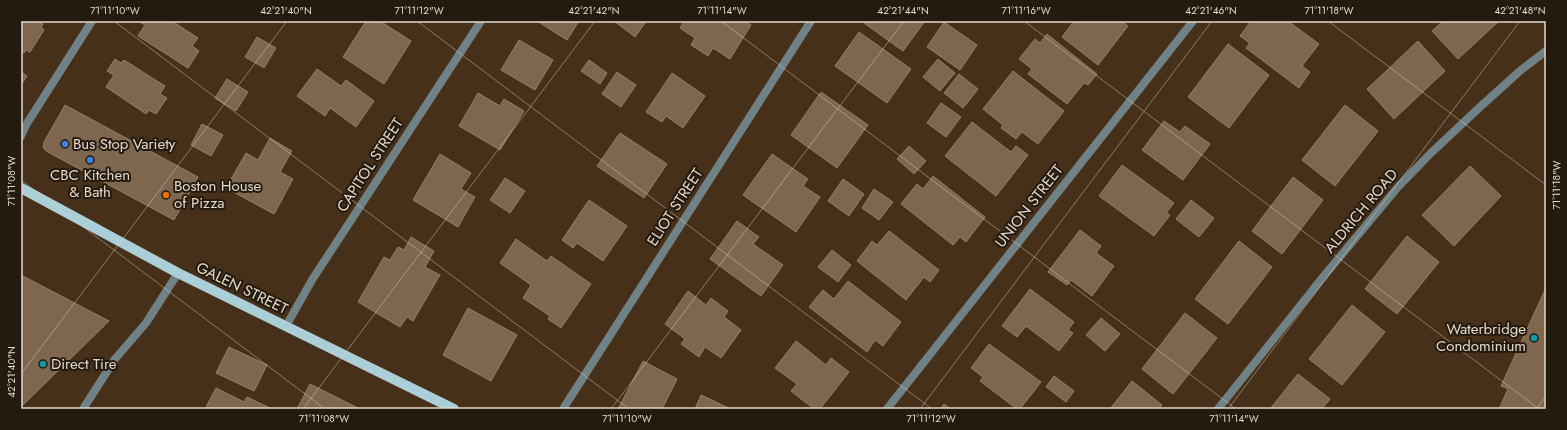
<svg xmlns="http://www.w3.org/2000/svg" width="1567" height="430" viewBox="0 0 1567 430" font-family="Jost,sans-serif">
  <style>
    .building { fill: #7e674e; stroke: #977e65 }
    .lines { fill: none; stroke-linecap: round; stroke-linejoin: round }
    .minor { stroke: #718287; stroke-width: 8 }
    .primary { stroke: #abcfd9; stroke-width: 10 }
    .ticks { fill: none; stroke: #e5d7c9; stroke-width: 1; stroke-opacity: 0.45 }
    .shop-dot { fill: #3f7fe0; stroke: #241b10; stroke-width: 1.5 }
    .food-dot { fill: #e8710a; stroke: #241b10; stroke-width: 1.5 }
    .culture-dot { fill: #0f9aa8; stroke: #241b10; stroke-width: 1.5 }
    .labels { text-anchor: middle; stroke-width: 4; stroke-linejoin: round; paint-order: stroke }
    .poi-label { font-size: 15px; fill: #e5d7c9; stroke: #241b10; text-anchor: start }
    .street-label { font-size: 15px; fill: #e5d7c9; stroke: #241b10 }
    .neatline { fill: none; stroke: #e5d7c9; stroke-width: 1.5 }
    .ticks-label { font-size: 10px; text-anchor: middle; fill: #e5d7c9 }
  </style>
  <rect width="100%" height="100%" fill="#463019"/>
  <g class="building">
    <polygon points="21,21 38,21 43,24 41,27 44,30 30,52 26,50 24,53 21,51"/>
    <polygon points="138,21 172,21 198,38 192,46 199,51 188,68 138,36 145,25"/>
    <polygon points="366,21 380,21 411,41 384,84 343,57"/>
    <polygon points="537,21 579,21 567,40"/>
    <polygon points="614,21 643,21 645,23 635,37"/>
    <polygon points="684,21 745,21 751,25 730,59 713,48 708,56 691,45 695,38 680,28"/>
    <polygon points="865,21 925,21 903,51 864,23"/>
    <polygon points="1074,21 1121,21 1128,26 1098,65 1062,37"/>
    <polygon points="1251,21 1288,21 1319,44 1302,66 1310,72 1299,88 1246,48 1250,43 1240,36"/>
    <polygon points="1443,21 1499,21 1458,59 1432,31"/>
    <polygon points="944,22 977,45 960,70 927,47"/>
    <polygon points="859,32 911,69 887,103 835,66"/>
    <polygon points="1047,34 1097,74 1088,85 1084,83 1067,104 1028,74 1032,69 1019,59 1035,39 1040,43"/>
    <polygon points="257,37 276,48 264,68 245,57"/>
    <polygon points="519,40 553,60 535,90 501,70"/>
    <polygon points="1418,41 1445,71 1394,119 1367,89"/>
    <polygon points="1228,44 1269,75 1229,128 1188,97"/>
    <polygon points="115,59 121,63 124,60 165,86 160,94 167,98 156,114 149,110 146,114 106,87 114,75 107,71"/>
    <polygon points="938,59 955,73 940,91 923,77"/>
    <polygon points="589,60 607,73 600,84 581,71"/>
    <polygon points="317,69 341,86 346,80 374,101 356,127 330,108 325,116 297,96"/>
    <polygon points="1013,71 1064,111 1038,144 1022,132 1016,139 1001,128 1003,125 983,109"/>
    <polygon points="21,72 27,76 21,85"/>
    <polygon points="617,72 636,85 621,107 602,94"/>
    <polygon points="672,73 705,96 683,128 666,116 662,122 646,112"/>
    <polygon points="959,74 978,89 963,108 944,93"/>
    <polygon points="227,79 248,92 236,111 215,98"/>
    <polygon points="821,92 868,125 837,168 791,135"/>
    <polygon points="478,93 500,106 504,99 524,111 500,150 459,126"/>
    <polygon points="941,103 961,117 946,137 927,123"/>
    <polygon points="65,105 198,177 174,220 46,151 43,147 44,142"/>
    <polygon points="1345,105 1378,131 1335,186 1302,160"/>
    <polygon points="1164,121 1180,132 1185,126 1210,144 1183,180 1142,150"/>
    <polygon points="972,122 1011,152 1016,146 1028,155 996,196 945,156"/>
    <polygon points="202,124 223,135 211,156 191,145"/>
    <polygon points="620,133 667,164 644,198 597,166"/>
    <polygon points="270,138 292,151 280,172 293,179 274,214 226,188 246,153 258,160"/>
    <polygon points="909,146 926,161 914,174 897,159"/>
    <polygon points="440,154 471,173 461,189 475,197 458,227 413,200"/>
    <polygon points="772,154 808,179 803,186 820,197 796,232 743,195"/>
    <polygon points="1122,165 1174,203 1166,213 1170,215 1154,236 1099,196"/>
    <polygon points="1470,166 1501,196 1454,246 1422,215"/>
    <polygon points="933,176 985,217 966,242 960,237 953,245 901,204 917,184 923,189"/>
    <polygon points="1293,177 1323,200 1282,254 1252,231"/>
    <polygon points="505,178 525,191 510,213 490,200"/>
    <polygon points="843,179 864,194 849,216 828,201"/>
    <polygon points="874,189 893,202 879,220 862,208"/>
    <polygon points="589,200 627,226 603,261 577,243 573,248 562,240"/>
    <polygon points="1191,200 1214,218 1199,237 1176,219"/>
    <polygon points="737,221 759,237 753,244 783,265 761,296 710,259"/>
    <polygon points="1080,230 1101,246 1096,253 1114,266 1092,296 1071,280 1067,285 1048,272"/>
    <polygon points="889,231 939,270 930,282 924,277 906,300 857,261 872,241 877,245"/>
    <polygon points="1407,236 1439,262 1397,314 1365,289"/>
    <polygon points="411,237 434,251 425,267 440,275 413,321 407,317 400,327 358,302 384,257 390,260 398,247 404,250"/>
    <polygon points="516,239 547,261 551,256 591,284 561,328 548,319 550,316 523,298 531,285 500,263"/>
    <polygon points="1239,241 1272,267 1228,324 1195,299"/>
    <polygon points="832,250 851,265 838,282 818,267"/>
    <polygon points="21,275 109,321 21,407"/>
    <polygon points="848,281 901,322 883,346 875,340 867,352 809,307 823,290 834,299"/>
    <polygon points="1030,289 1074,322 1068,330 1073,333 1059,351 1026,326 1017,337 1002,326"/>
    <polygon points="1545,290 1546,291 1546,409 1499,409 1508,389 1501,386"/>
    <polygon points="688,291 706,305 711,298 728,311 724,317 741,330 721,358 705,347 699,357 681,344 685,339 665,324"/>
    <polygon points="1352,305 1385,332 1342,385 1309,359"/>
    <polygon points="468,308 517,335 491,381 443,355"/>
    <polygon points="1185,313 1217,338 1173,394 1142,369"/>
    <polygon points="1101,318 1120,334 1105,351 1086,335"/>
    <polygon points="796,341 826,365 831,358 849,372 820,409 814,409 791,391 797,384 775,368"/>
    <polygon points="989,344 1041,382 1020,409 1017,409 980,381 983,377 971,368"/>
    <polygon points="229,347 267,365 254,391 216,373"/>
    <polygon points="643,361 677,379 662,409 618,409"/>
    <polygon points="1298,374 1330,399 1322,409 1270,409"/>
    <polygon points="1054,376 1074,391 1066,402 1046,387"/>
    <polygon points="1132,381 1162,405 1159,409 1110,409"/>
    <polygon points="310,384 360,409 297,409"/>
    <polygon points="216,388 244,402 247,397 272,409 205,409"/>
    <polygon points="701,395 731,409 695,409"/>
    <polygon points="944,404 951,409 940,409"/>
  </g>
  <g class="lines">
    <g class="minor">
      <polyline points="21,136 26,125 92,21"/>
      <polyline points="286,326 312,280 481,21"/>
      <polyline points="83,409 115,359 146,323 178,273"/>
      <polyline points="563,409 811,21"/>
      <polyline points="887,409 1193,21"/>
      <polyline points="1218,409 1323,277 1398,187 1431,153 1480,107 1521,70 1546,51"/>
    </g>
    <polyline class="primary" points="21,188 178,273 454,409"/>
  </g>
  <path class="ticks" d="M114,21L629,409M417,21L932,409M721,21L1236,409M1024,21L1539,409M1328,21L1546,185M21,180L325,409M21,374L287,21M21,409H22M303,409L595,21M611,409L904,21M920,409L1212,21M1228,409L1520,21M1536,409L1546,396"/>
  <g class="shop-dot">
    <circle cx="65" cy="144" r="4"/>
    <circle cx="90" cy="160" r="4"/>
  </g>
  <circle class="food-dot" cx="166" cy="195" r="4"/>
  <g class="culture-dot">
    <circle cx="1534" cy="338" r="4"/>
    <circle cx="43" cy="364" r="4"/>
  </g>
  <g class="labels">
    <g class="poi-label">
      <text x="73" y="149">Bus Stop Variety</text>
      <text x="90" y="180" text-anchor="middle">CBC Kitchen<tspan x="90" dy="17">&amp; Bath</tspan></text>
      <text x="174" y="191">Boston House<tspan x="174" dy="17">of Pizza</tspan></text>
      <text x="1526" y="334" text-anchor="end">Waterbridge<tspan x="1526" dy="17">Condominium</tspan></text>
      <text x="51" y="369">Direct Tire</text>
    </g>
    <g class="street-label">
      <text transform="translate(370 165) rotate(-57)" y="5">CAPITOL STREET</text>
      <text transform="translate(1029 206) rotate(-52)" y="5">UNION STREET</text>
      <text transform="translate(675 207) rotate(-57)" y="5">ELIOT STREET</text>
      <text transform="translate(1361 211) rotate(-50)" y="5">ALDRICH ROAD</text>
      <text transform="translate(242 288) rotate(26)" y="5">GALEN STREET</text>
    </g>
  </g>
  <rect width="1567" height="430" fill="none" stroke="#241b10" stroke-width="44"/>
  <rect x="22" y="22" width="1523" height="386" class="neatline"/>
  <g class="ticks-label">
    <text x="115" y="14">71°11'10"W</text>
    <text x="286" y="14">42°21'40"N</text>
    <text x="419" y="14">71°11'12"W</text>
    <text x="594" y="14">42°21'42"N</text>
    <text x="722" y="14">71°11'14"W</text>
    <text x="903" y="14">42°21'44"N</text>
    <text x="1026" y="14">71°11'16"W</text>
    <text x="1211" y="14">42°21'46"N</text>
    <text x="1329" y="14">71°11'18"W</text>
    <text x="1520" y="14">42°21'48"N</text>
    <text transform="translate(11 181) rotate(-90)" y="4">71°11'08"W</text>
    <text transform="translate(1556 185) rotate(-90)" y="4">71°11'18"W</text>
    <text transform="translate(11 372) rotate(-90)" y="4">42°21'40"N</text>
    <text x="324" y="422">71°11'08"W</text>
    <text x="627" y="422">71°11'10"W</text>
    <text x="931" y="422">71°11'12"W</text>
    <text x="1234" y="422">71°11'14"W</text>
  </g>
</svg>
